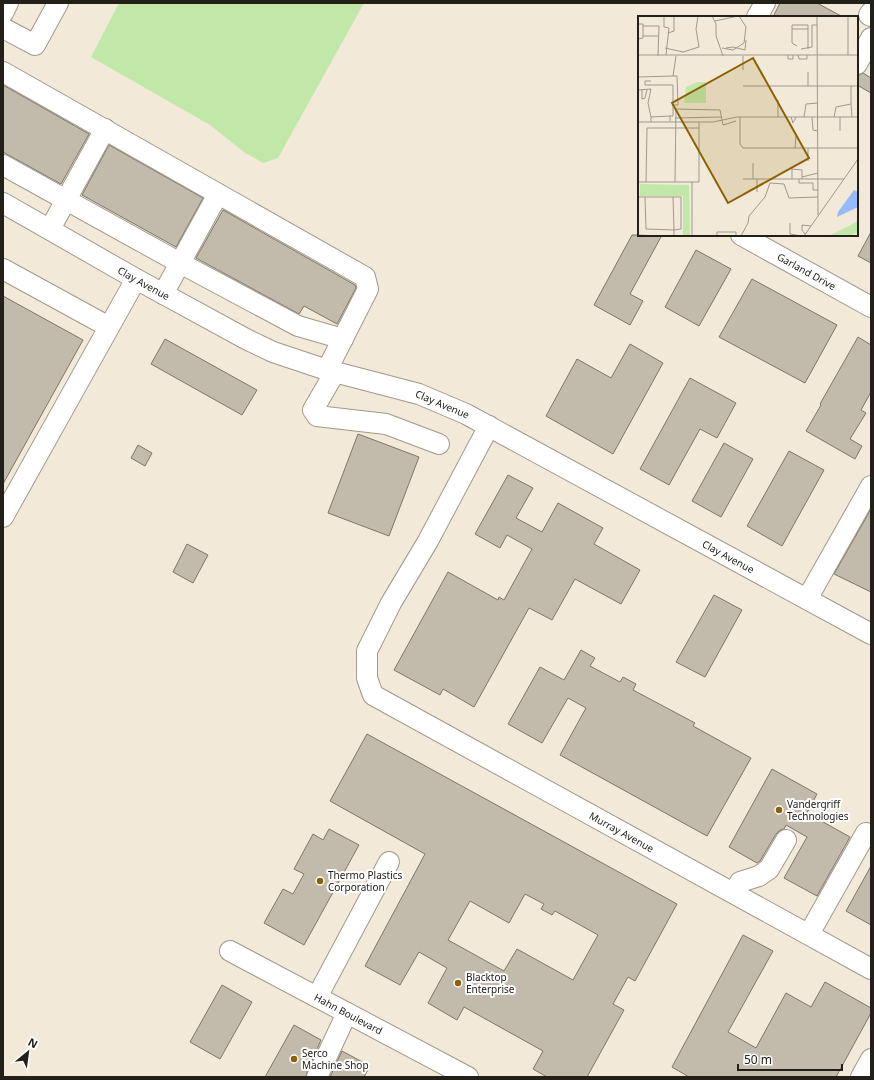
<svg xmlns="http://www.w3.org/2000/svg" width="874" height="1080" viewBox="0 0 874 1080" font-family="'Noto Sans',sans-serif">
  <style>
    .green { fill: #c2e8a9 }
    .building { fill: #c2baaa; stroke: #7e7667; fill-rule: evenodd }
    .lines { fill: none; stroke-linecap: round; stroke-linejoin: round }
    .minor-casing { stroke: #a1998a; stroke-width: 22 }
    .minor { stroke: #fff; stroke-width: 20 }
    .poi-dot { fill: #8b6202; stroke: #fff; stroke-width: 1.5 }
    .labels { text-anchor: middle; stroke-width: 4; stroke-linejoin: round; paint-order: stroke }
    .street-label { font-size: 10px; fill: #23201a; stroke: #fff }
    .poi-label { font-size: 10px; fill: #23201a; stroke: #fff; text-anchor: start }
    .inset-road { fill: none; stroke: #9f998d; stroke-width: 1 }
    .view { fill: #8b6202; fill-opacity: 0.15; stroke: #8b6202; stroke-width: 2 }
    .inset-edge { fill: none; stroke: #23201a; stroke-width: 2 }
  </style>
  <rect width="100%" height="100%" fill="#f2e9d9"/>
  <polygon class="green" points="119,3 364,3 278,158 263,163 244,152 210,125 91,57"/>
  <g class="building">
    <polygon points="780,3 817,3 843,17 773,17"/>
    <polygon points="863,73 871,78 871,93 857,85 857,79 859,75"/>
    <polygon points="3,85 89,134 61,184 3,152"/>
    <polygon points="109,145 203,198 176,247 82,195"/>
    <polygon points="223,210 355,285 356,288 337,324 304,306 299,314 196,258"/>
    <polygon points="871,232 871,263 858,256"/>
    <polygon points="632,235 662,235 630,294 643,301 630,325 594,305"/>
    <polygon points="696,250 731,269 699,326 665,307"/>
    <polygon points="752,279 837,325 805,383 719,337"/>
    <polygon points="3,296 83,340 3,484"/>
    <polygon points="858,337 871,345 871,392 861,410 866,413 850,439 862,446 855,459 806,431 821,405 820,404"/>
    <polygon points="165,339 257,390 242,415 151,364"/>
    <polygon points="630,344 663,363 613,454 546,416 577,359 611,378"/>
    <polygon points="690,378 736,403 717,438 700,429 669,485 640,469"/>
    <polygon points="358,434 419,457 389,536 328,513"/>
    <polygon points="724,443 753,459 721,517 692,501"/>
    <polygon points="138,445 152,453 145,466 131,458"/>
    <polygon points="789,451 824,470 782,546 747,526"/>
    <polygon points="508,475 533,488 516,518 542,532 558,503 603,528 594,544 640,570 621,604 575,579 552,620 529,608 474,707 443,689 440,695 394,670 448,572 498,600 499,597 504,600 532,549 507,535 500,548 475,534"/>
    <polygon points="871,509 871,592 834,574"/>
    <polygon points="187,544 208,555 193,583 173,572"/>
    <polygon points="714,595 742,610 705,677 676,662"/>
    <polygon points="581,650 595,658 590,666 620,682 623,677 636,684 633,690 695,723 693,726 751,758 707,836 560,755 586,708 568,698 542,743 508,724 540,667 564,680"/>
    <path d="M367,734L677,904L635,981L628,977L613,1004L624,1010L587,1077H547L533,1069L543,1051L464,1007L457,1020L428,1003L447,968L419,952L400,985L365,966L425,854L330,801ZM525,894L544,904L541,909L552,915L555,911L598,935L573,980L517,949L504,971L448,940L470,901L509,923Z"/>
    <polygon points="772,769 817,794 807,813 850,837 817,896 784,878 807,837 786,825 784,829 780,830 776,834 760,861 757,863 729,847"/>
    <polygon points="329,829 359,845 304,945 264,923 283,889 293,894 304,874 294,869 313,834 323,840"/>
    <polygon points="871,866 871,925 846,911"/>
    <polygon points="743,935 773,951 728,1032 756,1048 786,993 811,1007 825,982 871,1008 871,1013 836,1077 689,1077 672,1067"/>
    <polygon points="222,985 252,1002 220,1059 190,1042"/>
    <polygon points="294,1025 321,1040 307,1072 306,1077 265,1077"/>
    <polygon points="342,1051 370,1066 364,1077 330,1077"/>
  </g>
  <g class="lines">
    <g class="minor-casing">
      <g id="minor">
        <polyline points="871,12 869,15 871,16"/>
        <polyline points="3,13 8,3"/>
        <polyline points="757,17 765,3"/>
        <polyline points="3,28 35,45 58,3"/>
        <polyline points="857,64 871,38"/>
        <polyline points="3,72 365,277 368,289 327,370"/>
        <polyline points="3,165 180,263 298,326 343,339"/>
        <path id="s1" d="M3,203L136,279L246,339L273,352L327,370L419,394L466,414L871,634"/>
        <polyline points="50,229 105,129"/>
        <path id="s2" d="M741,235L871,307"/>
        <polyline points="3,269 109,327"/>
        <polyline points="163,294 218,194"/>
        <polyline points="335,372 313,410 317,416 386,424 439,444"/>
        <path id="s3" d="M489,426L428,541L391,603L367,651V678L373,695L871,969"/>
        <polyline points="3,517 136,279"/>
        <polyline points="807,599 871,486"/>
        <polyline points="734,893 740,882 759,876 769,869 786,840"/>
        <polyline points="809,934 866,833"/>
        <path id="s4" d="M230,951L468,1077"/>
        <polyline points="317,997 389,862"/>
        <polyline points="317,1077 347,1013"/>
        <polyline points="861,1077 871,1059"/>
      </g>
    </g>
    <use href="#minor" class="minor"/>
  </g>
  <g class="poi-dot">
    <circle cx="779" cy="810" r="4"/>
    <circle cx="320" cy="881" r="4"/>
    <circle cx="458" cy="983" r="4"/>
    <circle cx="294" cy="1059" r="4"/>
  </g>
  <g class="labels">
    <g class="street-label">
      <text dy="4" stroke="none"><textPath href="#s2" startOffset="75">Garland Drive</textPath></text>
      <text dy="4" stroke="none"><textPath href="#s1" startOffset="162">Clay Avenue</textPath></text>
      <text dy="4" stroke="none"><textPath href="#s1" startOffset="486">Clay Avenue</textPath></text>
      <text dy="4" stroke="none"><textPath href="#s1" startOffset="810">Clay Avenue</textPath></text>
      <text dy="4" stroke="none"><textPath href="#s3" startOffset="585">Murray Avenue</textPath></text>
      <text dy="4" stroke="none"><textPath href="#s4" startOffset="134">Hahn Boulevard</textPath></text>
    </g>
    <g class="poi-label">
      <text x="787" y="808">Vandergriff<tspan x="787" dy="12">Technologies</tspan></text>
      <text x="328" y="879">Thermo Plastics<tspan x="328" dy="12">Corporation</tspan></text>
      <text x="466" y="981">Blacktop<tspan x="466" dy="12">Enterprise</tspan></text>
      <text x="302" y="1057">Serco<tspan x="302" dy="12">Machine Shop</tspan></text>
    </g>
  </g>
  <g transform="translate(638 16)">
    <rect width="220" height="220" fill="#f2e9d9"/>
    <path d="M59,66H68V87H46L48,71ZM2,168L51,169L52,220H45V180H2ZM220,205V216L212,220H191Z" fill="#c2e8a9"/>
    <path d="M216,174L220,176V191L199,201L200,196Z" fill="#96bafe"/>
    <path class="inset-road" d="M26,0V11L31,12L28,39M74,0L78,8V20L85,40M179,0L180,199M77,5L100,0M5,10H21L20,40M154,13H170M30,17L36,15V0M5,20H20M0,23L5,22V8H0M159,30L154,27V9H170M27,32L45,36L61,31L58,13L60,0M84,32L95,34L106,27L108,11L101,0M88,32L95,31L107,34L108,24M163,33L174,31V9H179M170,33V9M0,39H220M150,39V43H155V39M160,39L161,43H169V39M210,39V0M105,40V54M0,43V0M170,56V70M0,61L35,60M13,65H7V69H35V100H32V105M105,70H220M0,74L13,73L10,87L13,101M4,74V83L7,82L9,74M213,88V70M35,89H40L39,60H35L38,40M102,101V128L105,132H220M140,101V84M153,101L155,107L158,101M166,101L168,88L180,87M174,101L175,114L180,115M196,101L198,91L213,88L214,101M202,101V115M37,102L83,101M84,104L85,109L98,105M0,106H75L99,101H220M13,106V101L32,100M157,132L158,120M170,145V132M115,147V163M164,161L180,157M105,163H206M119,163V176M154,163V153L164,154V163M161,163V167H175V174H180M0,166H61V106M8,166L9,112H61M37,166L38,93L82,94L84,104M54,166V220M0,181H43V213L36,214V220M7,181L8,213L36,214L35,181M152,207V218L163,220M167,218L164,214V209L173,210M0,219L22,220M79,220V216H98V220M103,220L110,207L111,200L127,181L132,167L146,168L151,182L180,181M166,220L220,143"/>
    <path class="view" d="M115,42L171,142L90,187L34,87Z"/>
    <rect width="220" height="220" class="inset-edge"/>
  </g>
  <rect width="874" height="1080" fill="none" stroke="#23201a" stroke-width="8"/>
  <g transform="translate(28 1052) rotate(29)" stroke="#ffffff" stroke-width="3" paint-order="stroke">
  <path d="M0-3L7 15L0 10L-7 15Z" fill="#23201a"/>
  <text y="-6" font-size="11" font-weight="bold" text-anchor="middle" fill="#23201a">N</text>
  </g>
  <path d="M738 1064v6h104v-6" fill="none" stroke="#23201a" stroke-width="2"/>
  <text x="744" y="1064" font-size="12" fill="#23201a" stroke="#ffffff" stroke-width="3" paint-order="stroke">50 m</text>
</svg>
